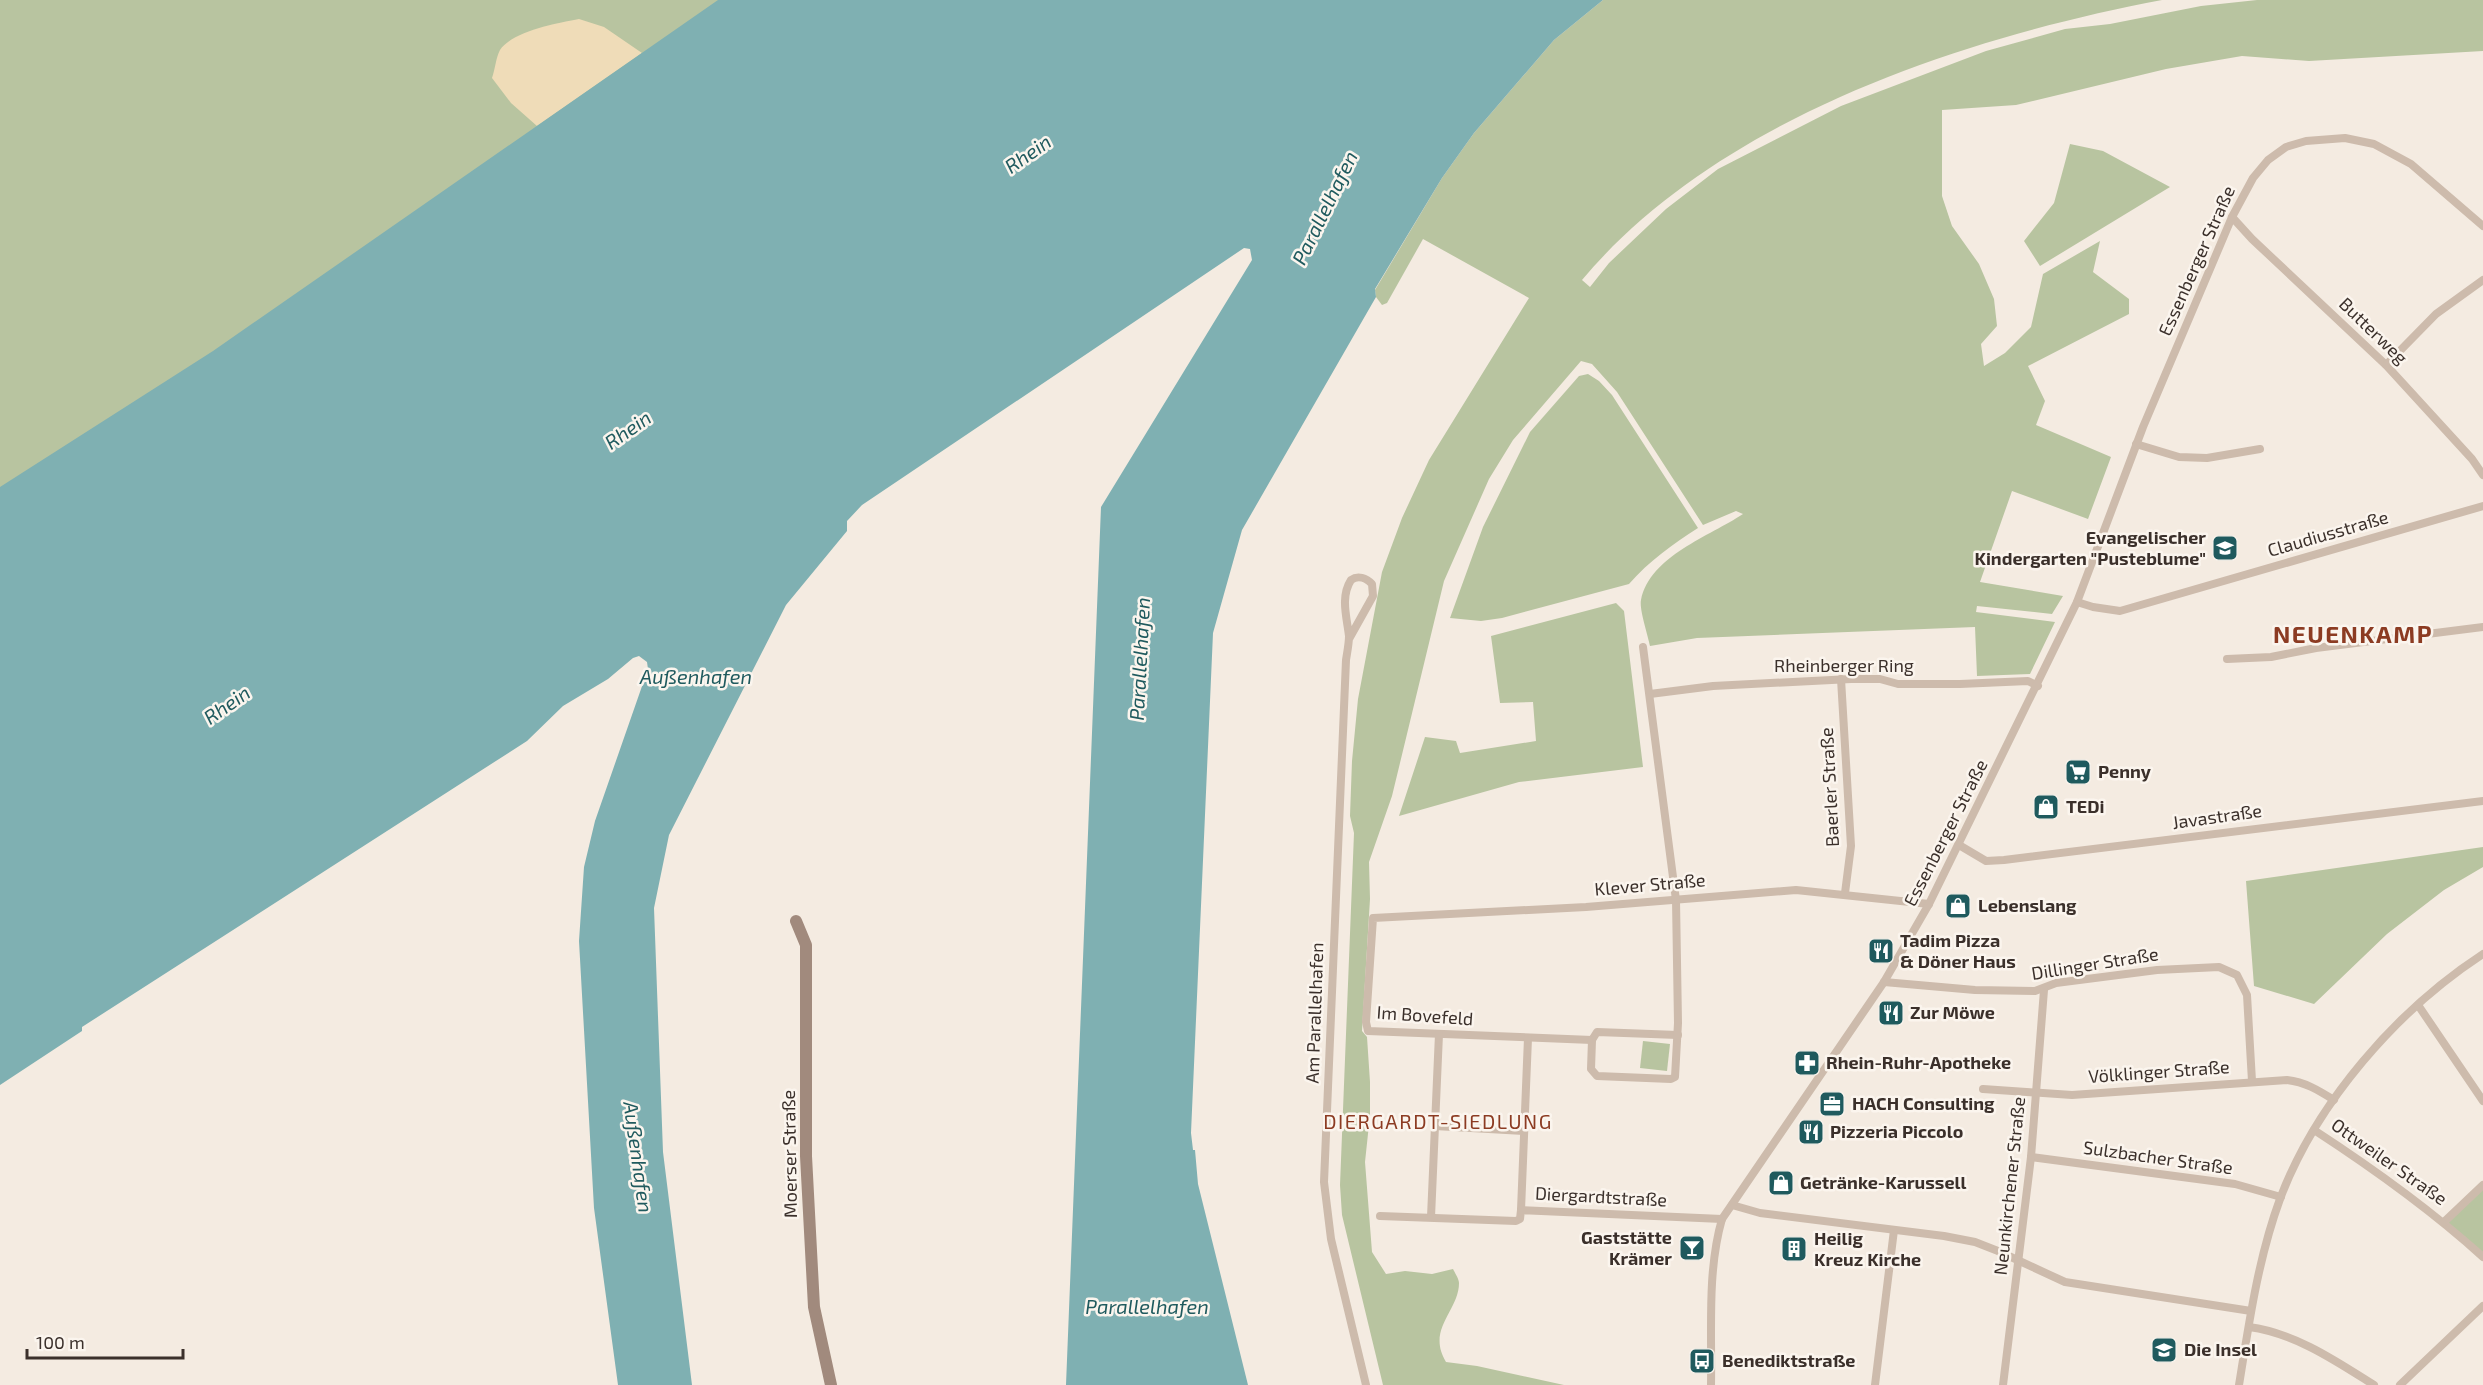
<svg xmlns="http://www.w3.org/2000/svg" width="2483" height="1385" viewBox="0 0 2483 1385" font-family="'Exo 2',sans-serif">
  <style>
    .green { fill: #b8c4a0 }
    .sand { fill: #efdcb8 }
    .water { fill: #7fb0b2 }
    .lines { fill: none; stroke-linecap: round; stroke-linejoin: round }
    .street { stroke: #cdbbac; stroke-width: 8 }
    .secondary { stroke: #a18a7d; stroke-width: 12 }
    .labels { text-anchor: middle; stroke-width: 5; stroke-linejoin: round; paint-order: stroke }
    .street-label { font-size: 18px; fill: #3b302b; stroke: #fbf5ee }
    .poi-label { font-size: 18px; font-weight: bold; fill: #3b302b; stroke: #fbf5ee; text-anchor: start }
    .water-label { font-size: 20px; font-style: italic; fill: #1f5a5e; stroke: #fbf5ee }
    .neighbourhood-label { font-size: 20px; letter-spacing: 1.5px; fill: #8c3b22; stroke: #fbf5ee }
    .district-label { font-size: 24px; font-weight: bold; letter-spacing: 1.5px; fill: #8c3b22; stroke: #fbf5ee }
  </style>
  <rect width="100%" height="100%" fill="#f4ebe1"/>
  <g class="green">
    <polygon points="0,0 732,0 0,497"/>
    <path d="M1603,0H2162C1961,38 1717,119 1582,280L1590,287L1609,263L1666,209L1718,169L1841,106L1986,51L2065,29L2110,24L2201,6L2257,0H2483V51L2309,61L2242,56L2166,69L2016,105L1942,110V196L1952,226L1979,264L1994,299L1997,326L1981,344L1984,366L2005,353L2031,327L2043,274L2100,241L2093,272L2129,299V314L2028,366L2045,401L2036,425L2111,457L2088,519L2012,491L1980,582L2063,596L2052,614L1977,606L1976,612L2055,622L2030,674L1977,676L1975,627L1697,638L1650,646C1648,635 1639,609 1641,600C1650,556 1710,536 1743,514L1736,511L1703,525L1617,392L1592,364L1581,361L1513,440L1489,479L1444,581L1392,796L1369,862L1370,899L1362,1031L1367,1037L1370,1082V1115L1365,1162L1372,1252L1386,1274L1405,1271L1432,1274L1453,1269C1455,1273 1459,1279 1459,1283C1459,1311 1426,1329 1446,1362L1477,1366L1564,1385H1383L1342,1215L1340,1185L1354,833L1350,816L1352,761L1358,699L1382,572L1402,518L1429,460L1529,298L1423,239L1387,303L1382,305L1376,297L1375,290L1442,178L1474,133L1554,40Z"/>
    <polygon points="2070,144 2103,151 2170,187 2040,266 2024,241 2054,203"/>
    <path d="M1588,374L1599,381L1612,395L1698,528C1673,544 1649,561 1629,584L1502,618L1481,621L1450,618L1483,527L1530,432L1579,376Z"/>
    <polygon points="1616,603 1624,611 1643,767 1519,782 1399,816 1425,737 1456,741 1460,753 1536,741 1533,702 1500,703 1491,636"/>
    <polygon points="2483,847 2483,867 2444,890 2387,934 2314,1004 2254,986 2246,881"/>
    <polygon points="1643,1041 1670,1044 1667,1071 1640,1068"/>
    <polygon points="2483,1185 2483,1257 2444,1222"/>
  </g>
  <path class="sand" d="M579,19L604,27L642,53L537,126L511,103L492,78C495,70 496,57 500,50C513,31 557,23 579,19Z"/>
  <polygon class="water" points="718,0 1603,0 1554,40 1474,133 1442,178 1375,289 1376,297 1242,530 1213,633 1191,1133 1193,1150 1195,1150 1198,1184 1248,1385 1066,1385 1101,507 1252,260 1250,249 1244,248 862,505 847,521 847,531 786,605 669,835 654,908 663,1152 692,1385 618,1385 594,1208 579,941 584,867 595,821 648,669 647,662 639,656 633,658 608,679 563,706 527,741 82,1027 82,1031 0,1085 0,487 213,351"/>
  <g class="lines">
    <g class="street">
      <polyline points="2232,217 2252,239 2386,365 2472,459 2483,475"/>
      <polyline points="2386,365 2436,314 2483,280"/>
      <polyline points="2136,444 2179,457 2207,458 2260,449"/>
      <polyline points="2077,602 2093,607 2120,611 2483,506"/>
      <path d="M1349,639L1373,596L1372,584C1366,578 1358,575 1351,580C1340,597 1347,618 1349,636C1349,644 1347,653 1346,660L1324,1182L1331,1239L1366,1385"/>
      <polyline points="2227,659 2271,657 2316,648 2483,627"/>
      <polyline points="1841,679 1851,846 1845,893"/>
      <polyline points="1650,694 1713,686 1851,679 1880,679 1898,684 1960,684 2028,681 2038,686"/>
      <polyline points="1959,845 1986,861 2004,860 2483,801"/>
      <polyline points="1884,982 1975,990 2035,991 2056,983 2157,970 2219,967 2237,975 2247,995 2252,1081"/>
      <polyline points="2418,1005 2483,1101"/>
      <polyline points="1678,1035 1597,1032 1592,1040 1368,1031 1366,1022 1373,918 1586,907 1796,890 1929,904"/>
      <polyline points="1592,1040 1591,1069 1597,1076 1671,1079 1675,1077 1678,1023 1676,900 1643,647"/>
      <path d="M1983,1089L2072,1095L2287,1080C2305,1082 2318,1090 2334,1100"/>
      <polyline points="1435,1126 1524,1131"/>
      <path d="M2314,1130C2374,1169 2430,1209 2483,1257"/>
      <polyline points="2031,1157 2235,1184 2281,1197"/>
      <polyline points="1732,1205 1760,1213 1944,1236 1975,1242 1998,1251 2065,1282 2251,1311"/>
      <polyline points="1521,1210 1528,1038"/>
      <polyline points="1380,1216 1516,1221 1520,1219 1521,1210 1722,1219"/>
      <polyline points="1431,1217 1439,1034"/>
      <polyline points="2444,1222 2483,1185"/>
      <path d="M2249,1327C2295,1333 2336,1361 2374,1385"/>
      <path d="M1711,1385C1712,1331 1707,1271 1722,1219L1884,982L1929,904L2077,602L2143,427L2232,217L2253,178L2268,160L2286,147L2306,141L2345,138L2374,144L2411,164L2483,226"/>
      <polyline points="1875,1385 1894,1230"/>
      <polyline points="2003,1385 2031,1157 2044,990"/>
      <path d="M2239,1385C2249,1323 2258,1259 2280,1199C2316,1103 2397,1010 2483,954"/>
      <polyline points="2400,1385 2483,1306"/>
    </g>
    <polyline class="secondary" points="796,921 806,945 806,1156 814,1307 831,1385"/>
  </g>
  <defs>
    <g id="school-square" transform="scale(1.35)"><rect x="-9" y="-9" width="18" height="18" rx="4" fill="#1f5a5e" stroke="#fbf5ee"/><path d="M0-5L7-2L0 1L-7-2ZM-4 1L0 2.5L4 1V4Q0 6-4 4Z" fill="#fff"/></g>
    <g id="supermarket-square" transform="scale(1.35)"><rect x="-9" y="-9" width="18" height="18" rx="4" fill="#1f5a5e" stroke="#fbf5ee"/><path d="M-6-5.5h2.5l.6 2H6L4.5 2H-2.5L-4.4-4H-6ZM-1.5 3.2a1.3 1.3 0 1 0 .1 0ZM3 3.2a1.3 1.3 0 1 0 .1 0Z" fill="#fff"/></g>
    <g id="shop-square" transform="scale(1.35)"><rect x="-9" y="-9" width="18" height="18" rx="4" fill="#1f5a5e" stroke="#fbf5ee"/><path d="M-5-2.5h2.3a2.7 3.5 0 0 1 5.4 0H5L5.5 6h-11ZM-1.5-2.5h3a1.5 2.3 0 0 0-3 0Z" fill="#fff"/></g>
    <g id="restaurant-square" transform="scale(1.35)"><rect x="-9" y="-9" width="18" height="18" rx="4" fill="#1f5a5e" stroke="#fbf5ee"/><path d="M-5-6h1v4h1v-4h1v4h1v-4h1v5L-1.5 .5V6h-2V.5L-5-1ZM5-6V6H3V1.5H1.5Q1.5-4 5-6Z" fill="#fff"/></g>
    <g id="pharmacy-square" transform="scale(1.35)"><rect x="-9" y="-9" width="18" height="18" rx="4" fill="#1f5a5e" stroke="#fbf5ee"/><path d="M-2-6h4v4h4v4h-4v4h-4v-4h-4v-4h4Z" fill="#fff"/></g>
    <g id="office-square" transform="scale(1.35)"><rect x="-9" y="-9" width="18" height="18" rx="4" fill="#1f5a5e" stroke="#fbf5ee"/><path d="M-6-3h4V-5.5h4V-3h4V5H-6ZM-1-4.5V-3h2v-1.5ZM-6 0V1H6V0Z" fill="#fff"/></g>
    <g id="bar-square" transform="scale(1.35)"><rect x="-9" y="-9" width="18" height="18" rx="4" fill="#1f5a5e" stroke="#fbf5ee"/><path d="M-6-5H6L.8 .8V4.5H3.5V6h-7V4.5H-.8V.8Z" fill="#fff"/></g>
    <g id="building-square" transform="scale(1.35)"><rect x="-9" y="-9" width="18" height="18" rx="4" fill="#1f5a5e" stroke="#fbf5ee"/><path d="M-4-6H4V6H1V3H-1V6H-4ZM-2.5-4.3h1.7v1.8h-1.7ZM.8-4.3h1.7v1.8H.8ZM-2.5-1h1.7V.8h-1.7ZM.8-1h1.7V.8H.8Z" fill="#fff"/></g>
    <g id="bus-square" transform="scale(1.35)"><rect x="-9" y="-9" width="18" height="18" rx="4" fill="#1f5a5e" stroke="#fbf5ee"/><path d="M-5-6H5V4H4V6H2V4H-2V6H-4V4H-5ZM-3.5-4V0h7V-4ZM-3.5 1.2v1.5H-2V1.2ZM2 1.2v1.5H3.5V1.2Z" fill="#fff"/></g>
  </defs>
  <g fill-rule="evenodd">
    <use href="#school-square" x="2225" y="548"/>
    <use href="#supermarket-square" x="2078" y="772"/>
    <use href="#shop-square" x="2046" y="807"/>
    <use href="#shop-square" x="1958" y="906"/>
    <use href="#restaurant-square" x="1881" y="951"/>
    <use href="#restaurant-square" x="1891" y="1013"/>
    <use href="#pharmacy-square" x="1807" y="1063"/>
    <use href="#office-square" x="1832" y="1104"/>
    <use href="#restaurant-square" x="1811" y="1132"/>
    <use href="#shop-square" x="1781" y="1183"/>
    <use href="#bar-square" x="1692" y="1248"/>
    <use href="#building-square" x="1794" y="1249"/>
    <use href="#school-square" x="2164" y="1350"/>
    <use href="#bus-square" x="1702" y="1361"/>
  </g>
  <g class="labels">
    <g class="street-label">
      <text transform="translate(2197 261) rotate(-66)" y="6">Essenberger Straße</text>
      <text transform="translate(2373 331) rotate(44)" y="6">Butterweg</text>
      <text transform="translate(2328 534) rotate(-16)" y="6">Claudiusstraße</text>
      <text x="1844" y="672">Rheinberger Ring</text>
      <text transform="translate(1830 787) rotate(-93)" y="6">Baerler Straße</text>
      <text transform="translate(2217 817) rotate(-8)" y="6">Javastraße</text>
      <text transform="translate(1946 833) rotate(-63)" y="6">Essenberger Straße</text>
      <text transform="translate(1650 885) rotate(-5)" y="6">Klever Straße</text>
      <text transform="translate(2095 964) rotate(-9)" y="6">Dillinger Straße</text>
      <text transform="translate(1315 1013) rotate(-88)" y="6">Am Parallelhafen</text>
      <text transform="translate(1425 1016) rotate(4)" y="6">Im Bovefeld</text>
      <text transform="translate(2159 1072) rotate(-4)" y="6">Völklinger Straße</text>
      <text transform="translate(790 1154) rotate(-91)" y="6">Moerser Straße</text>
      <text transform="translate(2158 1158) rotate(8)" y="6">Sulzbacher Straße</text>
      <text transform="translate(2389 1162) rotate(35)" y="6">Ottweiler Straße</text>
      <text transform="translate(2010 1186) rotate(-84)" y="6">Neunkirchener Straße</text>
      <text transform="translate(1601 1197) rotate(3)" y="6">Diergardtstraße</text>
    </g>
    <g class="poi-label">
      <text x="2206" y="544" text-anchor="end">Evangelischer<tspan x="2206" dy="21">Kindergarten "Pusteblume"</tspan></text>
      <text x="2098" y="778">Penny</text>
      <text x="2066" y="813">TEDi</text>
      <text x="1978" y="912">Lebenslang</text>
      <text x="1900" y="947">Tadim Pizza<tspan x="1900" dy="21">&amp; Döner Haus</tspan></text>
      <text x="1910" y="1019">Zur Möwe</text>
      <text x="1826" y="1069">Rhein-Ruhr-Apotheke</text>
      <text x="1852" y="1110">HACH Consulting</text>
      <text x="1830" y="1138">Pizzeria Piccolo</text>
      <text x="1800" y="1189">Getränke-Karussell</text>
      <text x="1672" y="1244" text-anchor="end">Gaststätte<tspan x="1672" dy="21">Krämer</tspan></text>
      <text x="1814" y="1245">Heilig<tspan x="1814" dy="21">Kreuz Kirche</tspan></text>
      <text x="2184" y="1356">Die Insel</text>
      <text x="1722" y="1367">Benediktstraße</text>
    </g>
    <g class="water-label">
      <text transform="translate(1028 154) rotate(-35)" y="7">Rhein</text>
      <text transform="translate(1325 208) rotate(-64)" y="7">Parallelhafen</text>
      <text transform="translate(628 430) rotate(-35)" y="7">Rhein</text>
      <text transform="translate(1140 659) rotate(-87)" y="7">Parallelhafen</text>
      <text x="696" y="684">Außenhafen</text>
      <text transform="translate(227 705) rotate(-35)" y="7">Rhein</text>
      <text transform="translate(638 1157) rotate(82)" y="7">Außenhafen</text>
      <text x="1147" y="1314">Parallelhafen</text>
    </g>
    <g class="neighbourhood-label">
      <text x="1438" y="1129">DIERGARDT-SIEDLUNG</text>
    </g>
    <g class="district-label">
      <text x="2353" y="643">NEUENKAMP</text>
    </g>
  </g>
  <path d="M27 1349v9h156v-9" fill="none" stroke="#3b302b" stroke-width="3"/>
  <text x="36" y="1349" font-size="18" fill="#3b302b" stroke="#fbf5ee" stroke-width="4.5" paint-order="stroke">100 m</text>
</svg>
